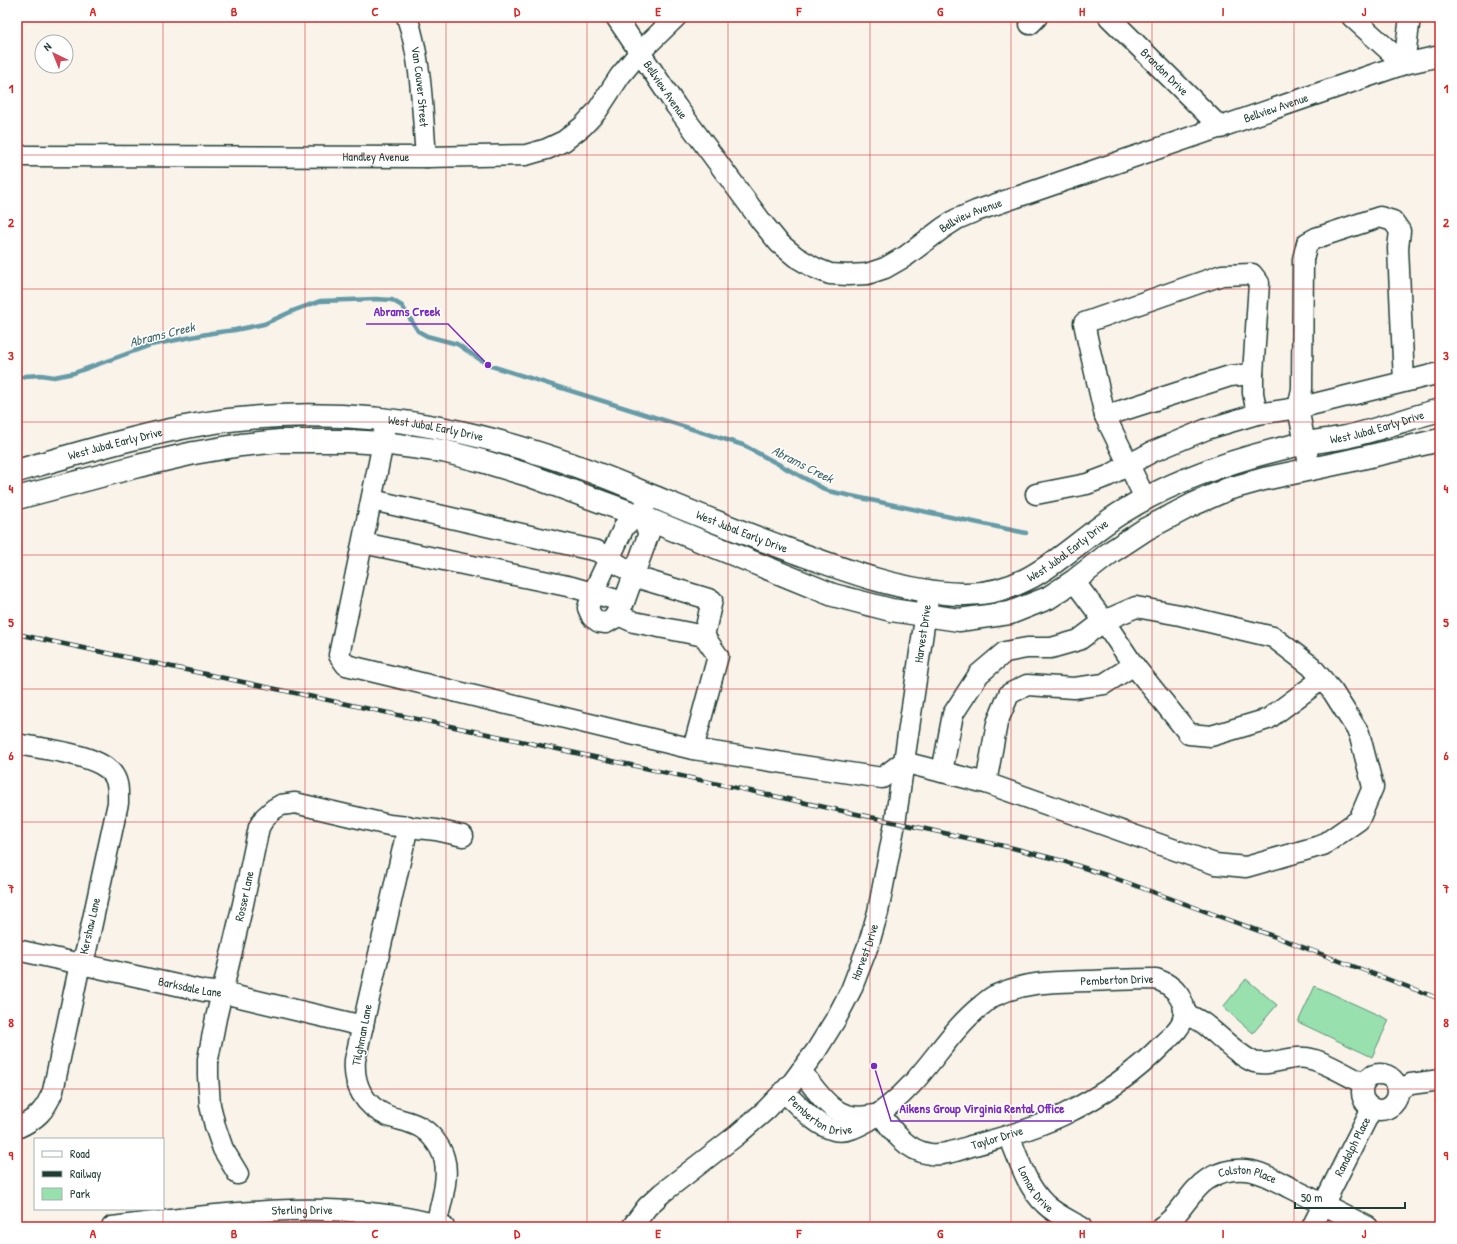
<svg xmlns="http://www.w3.org/2000/svg" width="1457" height="1244" viewBox="0 0 1457 1244" font-family="'Patrick Hand',sans-serif">
  <style>
    .green { fill: #98e1af; stroke: #5c8f72 }
    .lines { fill: none; stroke-linecap: round; stroke-linejoin: round }
    .stream { stroke: #659ba7; stroke-width: 4.5 }
    .minor-casing { stroke: #1f3d34; stroke-width: 23 }
    .major-casing { stroke: #1f3d34; stroke-width: 25 }
    .minor { stroke: #fff; stroke-width: 20 }
    .major { stroke: #fff; stroke-width: 22 }
    .rail-casing { stroke: #1f3d34; stroke-width: 4.5 }
    .rail { stroke: #fff; stroke-width: 3; stroke-dasharray: 9; stroke-linecap: butt }
    .grid { fill: none; stroke: #d62828; stroke-width: 1; stroke-opacity: 0.55 }
    .labels { text-anchor: middle; stroke-width: 3; stroke-linejoin: round; paint-order: stroke }
    .street-label { font-size: 12px; fill: #1f3d34; stroke: #fff }
    .water-label { font-size: 13px; font-style: italic; fill: #3c6464; stroke: #fff }
    .leader { fill: none; stroke: #7b2cbf; stroke-width: 1.5 }
    .callout-dot { fill: #7b2cbf; stroke: #fff; stroke-width: 1.5 }
    .callout-label { font-size: 13px; text-anchor: middle; font-weight: bold; fill: #7b2cbf; stroke: #fff; stroke-width: 3; stroke-linejoin: round; paint-order: stroke }
    .neatline { fill: none; stroke: #d62828; stroke-width: 1.5 }
    .grid-label { font-size: 13px; text-anchor: middle; font-weight: bold; fill: #d62828 }
  </style>
  <rect width="100%" height="100%" fill="#faf3ea"/>
  <filter id="ink" filterUnits="userSpaceOnUse"><feTurbulence type="fractalNoise" baseFrequency=".025" numOctaves="2"/><feDisplacementMap in="SourceGraphic" scale="8" xChannelSelector="R" yChannelSelector="G"/><feConvolveMatrix kernelMatrix="1 2 1 2 8 2 1 2 1" color-interpolation-filters="sRGB"/></filter>
  <g filter="url(#ink)">
    <g class="green">
      <polygon points="1246,979 1277,1005 1253,1033 1223,1007"/>
      <polygon points="1315,986 1389,1020 1372,1057 1298,1022"/>
    </g>
    <g class="lines">
      <polyline class="stream" points="17,379 25,376 41,375 54,377 74,373 151,345 212,333 235,330 264,324 295,310 320,301 376,299 392,300 402,306 418,331 427,336 457,344 488,365 743,445 828,491 1026,533"/>
      <g class="minor-casing">
        <g id="minor">
          <path id="s1" d="M407,17C422,62 422,110 426,157"/>
          <path id="s2" d="M616,17L676,106L761,221L779,243L796,257L815,268L830,274L848,275L867,274L885,268L906,256L943,228L957,219L976,211L1404,64L1440,56"/>
          <path id="s3" d="M1109,17L1221,128"/>
          <polyline points="1352,17 1404,64"/>
          <polyline points="1030,24 1037,17"/>
          <polyline points="1404,64 1410,17"/>
          <path id="s4" d="M17,156L426,157L526,155L547,149L564,141L583,126L597,111L620,76L639,53L676,17"/>
          <polyline points="1404,382 1398,248 1400,231 1393,221 1380,217 1316,238 1307,243 1303,259 1302,389 1298,408 1440,373"/>
          <polyline points="1105,416 1230,376 1253,374"/>
          <polyline points="385,419 383,443 339,655 346,665 693,749 882,778 903,762 986,783 1215,864 1246,867 1323,845 1359,820 1373,787 1359,733 1333,692 1311,666 1273,637 1180,615 1136,607 1104,621 1074,581"/>
          <polyline points="1036,494 1087,484 1108,476 1152,452 1207,429 1257,414"/>
          <polyline points="1145,498 1105,416 1088,342 1084,323 1222,275 1252,274 1259,283 1253,374 1253,393 1257,414 1298,408 1310,469"/>
          <polyline points="372,500 597,551 642,579 712,600 704,636 634,622 616,614"/>
          <polyline points="640,516 649,533 624,602 613,619 606,623 599,622 592,617 588,608 593,593 625,525 640,516 650,495"/>
          <polyline points="363,543 572,587 624,602"/>
          <path d="M17,744C42,749 101,754 114,776C119,784 118,794 118,803L86,951L80,964L53,1091C45,1111 37,1119 17,1128"/>
          <polyline points="693,749 718,656 704,636"/>
          <polyline points="942,772 953,714 979,674 1005,652 1027,648 1051,648 1079,640 1104,621 1132,663 1189,734 1211,736 1268,719 1322,679"/>
          <polyline points="986,783 997,723 1009,694 1027,685 1074,688 1104,684 1134,665"/>
          <path d="M408,826L355,1060C353,1085 364,1106 388,1116C399,1120 410,1121 420,1127C431,1133 441,1147 444,1158C450,1177 440,1206 436,1225"/>
          <path id="s5" d="M17,950L204,991L223,993L363,1026"/>
          <path d="M1184,1013C1190,1016 1197,1019 1203,1023C1218,1034 1238,1056 1254,1062C1271,1067 1289,1055 1306,1058C1323,1060 1348,1076 1364,1084"/>
          <path d="M801,1071C822,1098 836,1124 874,1115"/>
          <circle cx="1380" cy="1092" r="18"/>
          <polyline points="1398,1090 1411,1084 1440,1080"/>
          <path id="s6" d="M784,1092C797,1104 816,1126 834,1130C846,1133 857,1127 868,1121C884,1111 899,1098 912,1084C936,1058 954,1027 982,1005C986,1002 990,998 994,996C1026,981 1055,982 1089,981C1112,980 1134,979 1156,979C1174,985 1190,1002 1182,1022C1178,1031 1170,1037 1164,1043C1135,1073 1100,1097 1063,1115C1034,1129 1002,1138 971,1146C959,1150 943,1156 930,1154C907,1151 892,1131 880,1113"/>
          <path id="s7" d="M1009,1136C1019,1159 1026,1186 1045,1204C1055,1214 1069,1220 1081,1227"/>
          <path id="s8" d="M238,1174L223,1149L215,1126L210,1105L208,1076V1059L216,1018L243,904L259,827L265,817L274,809L281,805L295,803L389,825L436,830L463,836"/>
          <path id="s9" d="M112,1227C220,1214 337,1196 444,1227"/>
          <path id="s10" d="M632,1227L647,1207L662,1193L737,1135L766,1110L792,1083L816,1051L837,1017L851,990L869,943L878,912L895,823L929,591"/>
          <path id="s11" d="M1161,1227C1180,1217 1189,1191 1208,1179C1221,1171 1237,1168 1252,1171C1266,1174 1279,1182 1291,1188C1317,1201 1342,1214 1368,1227"/>
          <path id="s12" d="M1312,1227L1372,1108"/>
        </g>
      </g>
      <g class="major-casing">
        <g id="major">
          <path id="s13" d="M17,471C86,451 159,429 229,420C378,402 512,436 647,494C694,513 740,532 787,549C841,569 904,593 962,594C1031,596 1066,548 1119,514C1174,479 1238,458 1301,444C1316,441 1331,440 1346,437C1378,430 1409,418 1440,410"/>
          <polyline points="17,498 138,466 194,453 241,445 280,441 348,441 383,443 443,451 482,461 528,475 640,516 833,595 891,610 959,620 1010,613 1048,598 1074,581 1111,552 1146,529 1194,504 1228,489 1264,479 1344,462 1440,440"/>
        </g>
      </g>
      <use href="#minor" class="minor"/>
      <use href="#major" class="major"/>
      <g class="rail-casing">
        <polyline id="rail" points="17,634 525,742 1013,848 1063,861 1109,876 1292,943 1440,999"/>
      </g>
      <use href="#rail" class="rail"/>
    </g>
  </g>
  <path class="grid" d="M163,17V1227M305,17V1227M446,17V1227M587,17V1227M728,17V1227M870,17V1227M1011,17V1227M1152,17V1227M1294,17V1227M17,155H1440M17,289H1440M17,422H1440M17,555H1440M17,689H1440M17,822H1440M17,955H1440M17,1089H1440"/>
  <g class="labels">
    <g class="street-label">
      <text dy="4" stroke="none"><textPath href="#s3" startOffset="78">Brandon Drive</textPath></text>
      <text dy="4" stroke="none"><textPath href="#s1" startOffset="71">Van Couver Street</textPath></text>
      <text dy="4" stroke="none"><textPath href="#s2" startOffset="88">Bellview Avenue</textPath></text>
      <text dy="4" stroke="none"><textPath href="#s2" startOffset="820">Bellview Avenue</textPath></text>
      <text dy="4" stroke="none"><textPath href="#s4" startOffset="359">Handley Avenue</textPath></text>
      <text dy="4" stroke="none"><textPath href="#s2" startOffset="496">Bellview Avenue</textPath></text>
      <text dy="4" stroke="none"><textPath href="#s13" startOffset="1434">West Jubal Early Drive</textPath></text>
      <text dy="4" stroke="none"><textPath href="#s13" startOffset="426">West Jubal Early Drive</textPath></text>
      <text dy="4" stroke="none"><textPath href="#s13" startOffset="102">West Jubal Early Drive</textPath></text>
      <text dy="4" stroke="none"><textPath href="#s13" startOffset="750">West Jubal Early Drive</textPath></text>
      <text dy="4" stroke="none"><textPath href="#s13" startOffset="1097">West Jubal Early Drive</textPath></text>
      <text dy="4" stroke="none"><textPath href="#s10" startOffset="691">Harvest Drive</textPath></text>
      <text dy="4" stroke="none"><textPath href="#s8" startOffset="288">Rosser Lane</textPath></text>
      <text transform="translate(90 926) rotate(-77)" y="4">Kershaw Lane</text>
      <text dy="4" stroke="none"><textPath href="#s10" startOffset="367">Harvest Drive</textPath></text>
      <text dy="4" stroke="none"><textPath href="#s6" startOffset="403">Pemberton Drive</textPath></text>
      <text dy="4" stroke="none"><textPath href="#s5" startOffset="177">Barksdale Lane</textPath></text>
      <text transform="translate(362 1035) rotate(-79)" y="4">Tilghman Lane</text>
      <text dy="4" stroke="none"><textPath href="#s6" startOffset="45">Pemberton Drive</textPath></text>
      <text transform="translate(997 1138) rotate(-17)" y="4">Taylor Drive</text>
      <text dy="4" stroke="none"><textPath href="#s12" startOffset="90">Randolph Place</textPath></text>
      <text dy="4" stroke="none"><textPath href="#s11" startOffset="109">Colston Place</textPath></text>
      <text dy="4" stroke="none"><textPath href="#s7" startOffset="60">Lomax Drive</textPath></text>
      <text dy="4" stroke="none"><textPath href="#s9" startOffset="191">Sterling Drive</textPath></text>
    </g>
    <g class="water-label">
      <text transform="translate(162 334) rotate(-14)" y="5">Abrams Creek</text>
      <text transform="translate(803 464) rotate(27)" y="5">Abrams Creek</text>
    </g>
  </g>
  <path class="leader" d="M488 365L448 324H366M874 1066L891 1121H1072"/>
  <g class="callout-dot">
    <circle cx="488" cy="365" r="4"/>
    <circle cx="874" cy="1066" r="4"/>
  </g>
  <g class="callout-label">
    <text x="407" y="316">Abrams Creek</text>
    <text x="982" y="1113">Aikens Group Virginia Rental Office</text>
  </g>
  <rect width="1457" height="1244" fill="none" stroke="#fff" stroke-width="44"/>
  <rect x="34" y="1138" width="130" height="72" fill="#ffffff" stroke="#a5b1ae"/>
  <rect x="42" y="1151" width="20" height="6" fill="#ffffff" stroke="#a5b1ae"/>
  <text x="70" y="1158" font-size="12" fill="#1f3d34">Road</text>
  <rect x="42" y="1171" width="20" height="6" fill="#1f3d34" stroke="#a5b1ae"/>
  <text x="70" y="1178" font-size="12" fill="#1f3d34">Railway</text>
  <rect x="42" y="1188" width="20" height="12" fill="#98e1af" stroke="#a5b1ae"/>
  <text x="70" y="1198" font-size="12" fill="#1f3d34">Park</text>
  <g transform="translate(54 54) rotate(317)"><circle r="19" fill="#ffffff" stroke="#a5b1ae"/>
  <path d="M0-3L7 15L0 10L-7 15Z" fill="#d1495b"/>
  <text y="-6" font-size="11" font-weight="bold" text-anchor="middle" fill="#1f3d34">N</text>
  </g>
  <path d="M1295 1202v6h110v-6" fill="none" stroke="#1f3d34" stroke-width="2"/>
  <text x="1301" y="1202" font-size="12" fill="#1f3d34" stroke="#ffffff" stroke-width="3" paint-order="stroke">50 m</text>
  <rect x="22" y="22" width="1413" height="1200" class="neatline"/>
  <g class="grid-label">
    <text x="93" y="16">A</text>
    <text x="234" y="16">B</text>
    <text x="375" y="16">C</text>
    <text x="517" y="16">D</text>
    <text x="658" y="16">E</text>
    <text x="799" y="16">F</text>
    <text x="940" y="16">G</text>
    <text x="1082" y="16">H</text>
    <text x="1223" y="16">I</text>
    <text x="1364" y="16">J</text>
    <text x="11" y="93">1</text>
    <text x="1446" y="93">1</text>
    <text x="11" y="227">2</text>
    <text x="1446" y="227">2</text>
    <text x="11" y="360">3</text>
    <text x="1446" y="360">3</text>
    <text x="11" y="493">4</text>
    <text x="1446" y="493">4</text>
    <text x="11" y="627">5</text>
    <text x="1446" y="627">5</text>
    <text x="11" y="760">6</text>
    <text x="1446" y="760">6</text>
    <text x="11" y="893">7</text>
    <text x="1446" y="893">7</text>
    <text x="11" y="1027">8</text>
    <text x="1446" y="1027">8</text>
    <text x="11" y="1160">9</text>
    <text x="1446" y="1160">9</text>
    <text x="93" y="1238">A</text>
    <text x="234" y="1238">B</text>
    <text x="375" y="1238">C</text>
    <text x="517" y="1238">D</text>
    <text x="658" y="1238">E</text>
    <text x="799" y="1238">F</text>
    <text x="940" y="1238">G</text>
    <text x="1082" y="1238">H</text>
    <text x="1223" y="1238">I</text>
    <text x="1364" y="1238">J</text>
  </g>
</svg>
